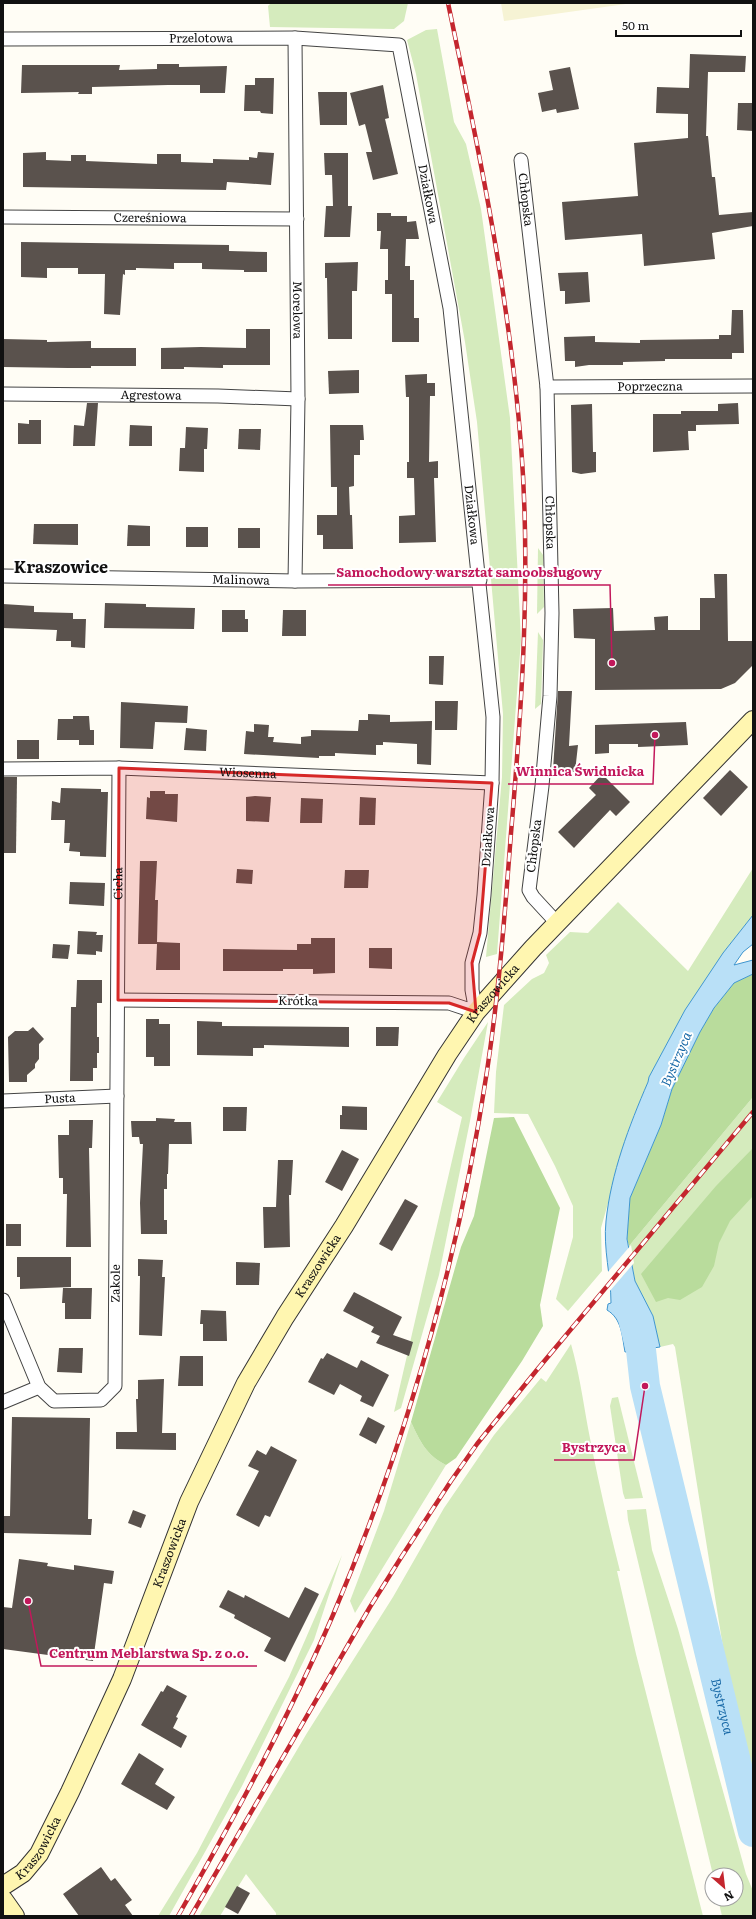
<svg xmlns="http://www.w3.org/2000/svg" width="756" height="1919" viewBox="0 0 756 1919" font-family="Literata,serif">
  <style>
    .farmland { fill: #f6f3d4 }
    .green { fill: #d5ebbd }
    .forest { fill: #b9dc9c }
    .water { fill: #b9e0f7; stroke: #3f96cf }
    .pier { fill: #fffdf5 }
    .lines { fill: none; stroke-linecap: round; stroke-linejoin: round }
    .river { stroke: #b9e0f7; stroke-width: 30 }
    .building { fill: #5a524d }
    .street-casing { stroke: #444; stroke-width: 15 }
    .secondary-casing { stroke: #333; stroke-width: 20 }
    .street { stroke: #fff; stroke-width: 13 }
    .secondary { stroke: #fff6b0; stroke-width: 18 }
    .rail-casing { stroke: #c4262e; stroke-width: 4.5 }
    .rail { stroke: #fff; stroke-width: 3; stroke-dasharray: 9; stroke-linecap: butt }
    .marked { fill: #d62828; fill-opacity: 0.2; stroke: #d62828; stroke-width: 3; stroke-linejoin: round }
    .labels { text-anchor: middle; stroke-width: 4; stroke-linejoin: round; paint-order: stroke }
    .street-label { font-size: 12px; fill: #111; stroke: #fff }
    .water-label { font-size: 13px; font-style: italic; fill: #1768a6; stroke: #fff }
    .district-label { font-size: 16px; font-weight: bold; fill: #111; stroke: #fff }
    .leader { fill: none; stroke: #c2185b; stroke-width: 1.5 }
    .callout-dot { fill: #c2185b; stroke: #fff; stroke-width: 1.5 }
    .callout-label { font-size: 13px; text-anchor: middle; font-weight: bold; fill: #c2185b; stroke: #fff; stroke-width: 4; stroke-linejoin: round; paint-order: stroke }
  </style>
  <rect width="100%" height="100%" fill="#fffdf5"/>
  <polygon class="farmland" points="501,3 633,3 504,21"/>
  <g class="green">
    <polygon points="271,3 408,3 404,21 394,29 270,27 268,6"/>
    <polygon points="437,29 454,122 466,144 481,209 510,418 521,640 497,954 486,957 502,777 503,714 477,422 465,342 416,74 407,40 426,30"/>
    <polygon points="538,548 543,555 544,607 537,614"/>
    <polygon points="538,632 543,640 541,704 535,709"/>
    <polygon points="753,868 753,915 723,953 685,1010 649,1077 648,1082 630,1125 601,1228 602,1271 568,1311 556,1299 573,1237 573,1206 555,1166 528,1114 494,1113 496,1072 504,1005 532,979 544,973 549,963 546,955 570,932 588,933 618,902 688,971"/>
    <polygon points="488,1022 470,1121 439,1275 401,1408 394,1412 462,1117 437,1102 464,1058"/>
    <polygon points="753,1097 753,1775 726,1666 675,1347 673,1344 660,1347 653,1316 635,1281 629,1246"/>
    <path d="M571,1344C579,1372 583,1400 588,1428C597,1476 608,1524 620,1571H617L636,1654L703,1916H276V1913L246,1874L220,1916H199L307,1733L393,1597L444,1508L494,1435L541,1378L546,1382Z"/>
    <polygon points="618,1397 643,1498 625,1499 623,1493 610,1406 612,1398"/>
    <path d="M411,1422C420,1441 426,1455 446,1465L355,1613L350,1601L384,1511Z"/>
    <polygon points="646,1509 652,1550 678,1629 746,1874 753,1891 753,1916 722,1916 718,1899 736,1899 736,1875 713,1875 628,1520 627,1510"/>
    <polygon points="342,1555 314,1640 242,1786 169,1916 158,1916 197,1853 289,1677"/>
  </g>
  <g class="forest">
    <polygon points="753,974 753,1097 629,1246 627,1239 630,1198 661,1125 672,1089 700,1032 714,1008 734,983"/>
    <path d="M514,1117L560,1208L540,1305L543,1326L522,1361L456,1458L446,1465C426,1455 420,1441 411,1422L461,1247L474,1216L494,1118Z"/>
    <polygon points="753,1148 753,1196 730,1221 719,1243 714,1266 702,1287 680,1300 668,1298 656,1302 641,1274 716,1186"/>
  </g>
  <path class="water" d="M753,915V944L743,952L734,965L753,960V974L734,983L714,1008L700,1032L672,1089L661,1125L630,1198L627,1239L635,1281L653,1316L660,1347L625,1352C622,1336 622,1319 607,1310L608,1304L611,1303C611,1276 603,1249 606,1221C611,1173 629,1126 648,1082L649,1077L685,1010L723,953Z"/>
  <polygon class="pier" points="631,1245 634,1263 609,1292 607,1273"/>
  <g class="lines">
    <path class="river" id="s1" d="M631,1310L641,1350L645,1386L753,1832"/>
  </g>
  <g class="building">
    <polygon points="690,54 746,56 745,72 708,72 706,136 708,136 712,177 715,177 719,215 753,212 753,226 712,233 715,259 644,266 642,234 565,240 562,202 638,196 634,143 688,138 688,114 656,113 657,87 689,88"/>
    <polygon points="157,64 179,64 179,67 227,66 225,93 200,93 200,85 168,85 92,87 92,94 78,94 79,92 21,93 22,65 120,65 119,70 157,69"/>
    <polygon points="570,67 579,109 557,113 556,109 542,112 538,93 553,90 549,71"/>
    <polygon points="255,78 274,78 273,114 261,113 260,111 244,111 245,85 255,85"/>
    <polygon points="383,85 389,118 385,119 398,174 373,180 366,152 372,152 365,124 359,126 350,93"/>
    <polygon points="318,92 347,92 347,125 320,125"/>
    <polygon points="738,103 753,103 753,131 737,130"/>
    <polygon points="46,152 46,160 71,161 71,155 86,155 86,161 157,164 157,154 181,154 181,162 213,163 213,159 249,160 249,157 257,158 258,152 274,153 271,185 227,182 226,190 23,187 23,153"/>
    <polygon points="324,153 348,153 348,206 352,206 350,237 324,237 326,206 333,206 332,175 325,175"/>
    <polygon points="377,213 391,213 391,216 407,216 407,222 416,221 419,239 406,239 405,266 410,266 410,280 414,280 414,318 419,318 419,342 392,342 392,294 385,294 385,280 388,280 388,249 380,249 381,231 377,231"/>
    <polygon points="21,242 229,245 229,251 267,252 267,272 244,272 244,270 202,269 202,263 174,263 174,269 136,268 136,270 125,270 125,275 123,274 120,315 104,314 105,274 78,274 78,268 47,268 47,278 21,277"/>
    <polygon points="358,262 357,291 352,291 352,339 328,339 327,278 325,278 325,263"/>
    <polygon points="588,272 590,302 565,304 565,291 560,291 558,273"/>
    <polygon points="732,310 743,310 744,353 732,353 732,359 665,359 665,361 623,362 623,365 589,365 575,367 575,361 565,361 564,337 595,336 595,342 640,343 640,340 719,339 719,335 731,335"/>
    <polygon points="246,329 270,329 270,365 223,365 223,368 184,367 184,369 161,369 161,348 201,347 246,348"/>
    <polygon points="3,339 47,340 47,342 91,341 91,348 136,348 136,366 91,366 91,368 68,368 3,367"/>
    <polygon points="359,370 359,393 329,394 328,371"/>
    <polygon points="427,374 427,383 435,383 435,396 430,396 429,462 438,461 438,478 434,478 436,542 399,543 399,516 415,515 414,478 407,478 407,462 409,462 409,397 406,397 405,375"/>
    <polygon points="87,403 98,403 95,446 73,446 74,425 84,426"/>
    <polygon points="738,403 739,424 696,425 696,431 688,431 689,450 653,452 653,414 681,414 681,411 718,411 718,404"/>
    <polygon points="592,404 593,452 596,452 596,472 581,474 572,472 571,405"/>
    <polygon points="29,420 41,420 41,444 18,444 18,423 29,424"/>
    <polygon points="130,425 152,426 152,446 129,446"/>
    <polygon points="330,425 363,425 364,440 360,440 360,455 354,455 354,486 349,487 350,515 352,515 353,549 323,549 323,535 317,535 317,515 337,515 337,487 331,487"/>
    <polygon points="186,427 208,428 207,449 204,449 204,472 179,471 180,448 185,448"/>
    <polygon points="239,429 261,429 260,450 238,449"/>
    <polygon points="34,524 78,524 78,545 33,544"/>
    <polygon points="128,525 150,526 150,546 127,546"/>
    <rect x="186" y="527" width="22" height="20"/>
    <rect x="238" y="528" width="22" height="20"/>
    <polygon points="714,574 727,574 728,641 753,641 753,665 735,683 721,689 595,690 595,639 574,638 573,609 613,608 614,631 655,630 654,617 668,616 668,630 700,630 700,598 715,598"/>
    <polygon points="105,603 146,604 146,607 195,608 194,629 104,628"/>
    <polygon points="3,604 34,606 34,612 73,613 73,619 86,619 85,648 71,647 71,641 56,641 57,630 3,628"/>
    <polygon points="222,610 245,610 245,619 248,619 248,632 222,632"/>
    <polygon points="283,610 306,610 306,636 282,636"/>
    <polygon points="429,656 444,656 443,685 429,684"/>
    <polygon points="558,691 572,691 569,746 578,745 575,772 553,770"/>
    <polygon points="435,701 458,701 457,730 435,730"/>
    <polygon points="121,702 188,706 187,723 155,722 153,749 120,748"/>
    <polygon points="368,714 390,715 390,722 432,721 431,765 417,764 417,744 383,742 383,745 376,745 376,755 335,753 335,756 319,756 319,758 244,754 246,731 254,732 254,724 269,725 268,737 274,737 273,742 301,744 301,737 311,736 311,730 358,731 359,720 368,720"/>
    <polygon points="73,716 89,716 90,730 94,730 94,745 79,745 79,740 57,740 58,719 73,719"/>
    <polygon points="686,722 688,745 638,747 638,744 609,744 609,753 595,754 595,725"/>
    <polygon points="186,728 207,730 206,751 184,750"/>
    <rect x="17" y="740" width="22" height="19"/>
    <polygon points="730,770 748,787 721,816 703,798"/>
    <polygon points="602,774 630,802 616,816 610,810 574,848 558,832 596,795 589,788"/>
    <polygon points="3,777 17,777 16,853 3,853"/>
    <polygon points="61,788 101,789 101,792 108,792 106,857 80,856 80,852 69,851 70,843 64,843 65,820 51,820 52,801 60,803"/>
    <polygon points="150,791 165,791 165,794 178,794 177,822 146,819 147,797 150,798"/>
    <polygon points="255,796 271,797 269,822 246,821 246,797"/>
    <polygon points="360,797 376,798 375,825 359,825"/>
    <polygon points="301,798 323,799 322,823 300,823"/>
    <polygon points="140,861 157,861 155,900 158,900 157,942 180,943 180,970 156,970 157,944 138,944"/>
    <polygon points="237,869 253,870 252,884 236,883"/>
    <polygon points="345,870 369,870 368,888 344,888"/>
    <polygon points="70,882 105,883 104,906 69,904"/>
    <polygon points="78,931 97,932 96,935 103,935 102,952 96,951 96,955 77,954"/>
    <polygon points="311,938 335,938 335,973 313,974 313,969 283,969 283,971 223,971 223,949 297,950 297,944 311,944"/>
    <polygon points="53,944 70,945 68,959 52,958"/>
    <polygon points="369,948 392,948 392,969 369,968"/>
    <polygon points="77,980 102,980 102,1003 97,1003 97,1037 99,1037 99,1053 97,1053 97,1068 93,1068 93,1081 70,1081 71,1007 76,1007"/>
    <polygon points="146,1019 159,1019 159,1024 170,1024 170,1066 154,1066 154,1057 146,1057"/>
    <polygon points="197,1021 222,1022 222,1026 349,1027 349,1047 264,1045 264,1048 253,1048 253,1056 197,1055"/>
    <polygon points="33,1027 44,1039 39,1044 39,1059 35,1064 35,1068 27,1075 27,1082 9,1082 8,1037 15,1031 28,1031"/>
    <polygon points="376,1027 399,1027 398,1046 376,1046"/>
    <polygon points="342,1106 367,1107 367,1130 340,1129 340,1115 342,1115"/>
    <polygon points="223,1107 247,1107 246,1131 223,1131"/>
    <polygon points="156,1118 175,1119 174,1122 191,1122 192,1144 169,1144 168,1174 167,1174 167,1189 164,1189 164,1220 167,1220 167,1234 141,1234 140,1203 143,1144 140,1144 139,1137 132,1137 131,1121 156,1121"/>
    <polygon points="69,1120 93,1120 92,1148 89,1148 91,1247 66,1247 67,1194 63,1194 63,1178 59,1178 58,1135 69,1135"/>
    <polygon points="342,1150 359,1159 342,1191 325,1182"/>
    <polygon points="278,1160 293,1160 291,1195 289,1195 290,1247 264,1248 263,1207 276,1207"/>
    <polygon points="405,1199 418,1206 392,1251 379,1244"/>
    <rect x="6" y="1224" width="15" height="22"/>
    <polygon points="17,1257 71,1257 71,1287 20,1289 20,1277 17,1277"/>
    <polygon points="138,1259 163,1260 162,1277 165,1277 162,1336 139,1335 140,1276 138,1276"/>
    <polygon points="236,1262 260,1263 259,1285 236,1285"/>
    <polygon points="63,1288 92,1288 91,1319 65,1319 65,1303 62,1303"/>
    <polygon points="354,1292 402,1317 393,1335 413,1342 409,1356 376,1343 380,1336 371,1332 374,1327 343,1311"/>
    <polygon points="201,1310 226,1311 227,1341 203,1341 203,1324 200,1324"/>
    <polygon points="59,1348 83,1348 82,1373 57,1372"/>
    <polygon points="327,1353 357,1368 361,1360 389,1375 373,1407 360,1401 362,1396 340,1384 334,1395 308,1382 321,1358 323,1359"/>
    <polygon points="180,1356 203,1356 203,1386 178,1386"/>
    <polygon points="164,1379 162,1433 176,1433 176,1450 116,1449 116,1432 137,1432 136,1399 138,1399 138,1380"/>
    <polygon points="12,1417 90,1418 88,1519 92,1519 91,1535 3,1533 3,1516 10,1516"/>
    <polygon points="368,1417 385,1426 376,1444 359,1435"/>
    <polygon points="271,1446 297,1460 270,1517 265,1515 259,1527 236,1515 259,1471 248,1466 257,1450 266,1455"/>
    <polygon points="133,1510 146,1515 141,1528 128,1523"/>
    <polygon points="19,1559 48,1563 47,1566 74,1570 74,1565 114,1571 112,1584 104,1583 93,1661 3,1649 3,1607 12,1608"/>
    <polygon points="305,1587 319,1594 285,1662 264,1651 271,1638 234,1618 235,1615 219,1607 228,1590 244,1598 245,1595 289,1618"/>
    <polygon points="167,1685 187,1696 176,1717 178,1718 173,1728 187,1736 181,1748 141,1725 161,1691 163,1692"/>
    <polygon points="139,1753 164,1769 155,1784 175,1797 167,1810 121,1784"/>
    <polygon points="101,1867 111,1881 115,1878 132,1900 125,1905 133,1916 79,1916 63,1894"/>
    <polygon points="237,1886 250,1893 238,1914 225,1907"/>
  </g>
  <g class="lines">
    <g class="street-casing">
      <g id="street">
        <path id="s2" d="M295,38L298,399L295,581"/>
        <path id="s3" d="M3,39L295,38L399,45L450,308L493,717L492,783L484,895L480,933L472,963V990L476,1012L449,1003L118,1000"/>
        <path id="s4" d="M521,160L547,387L552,613L550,696L542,786L529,890L533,897L557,923"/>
        <path id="s5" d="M3,217L297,219"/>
        <path id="s6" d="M547,387L753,386"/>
        <path id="s7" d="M3,394L218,396L298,399"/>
        <path id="s8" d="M3,576L295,581L480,580"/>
        <path id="s9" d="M3,769L119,768L492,783"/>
        <path id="s10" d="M3,1101L117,1096"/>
        <path id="s11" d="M3,1300L39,1387L54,1401L101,1400L115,1386L119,768"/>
        <polyline points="3,1402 39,1387"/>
      </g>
    </g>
    <g class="secondary-casing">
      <g id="secondary">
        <path id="s12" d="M3,1886L23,1873L39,1854L70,1792L122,1679L189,1502L246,1383L285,1317L344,1226L447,1055L476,1012L533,948L753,720"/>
        <polyline points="3,1899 15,1916"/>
      </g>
    </g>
    <use href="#street" class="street"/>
    <use href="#secondary" class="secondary"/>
    <g class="rail-casing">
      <g id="rail">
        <path d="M178,1916C234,1818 288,1719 333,1615C407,1441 459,1258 487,1071C499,992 505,912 511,833C522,704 531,574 521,445C509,295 479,150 448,3"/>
        <polyline points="191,1916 370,1607 402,1556 451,1481 477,1444 536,1371 753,1112"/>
      </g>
    </g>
    <use href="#rail" class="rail"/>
  </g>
  <path class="marked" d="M119,768L492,783L480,933L472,963L476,1012L449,1003L118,1000Z"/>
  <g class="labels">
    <g class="street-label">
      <text dy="4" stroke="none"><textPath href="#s3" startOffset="198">Przelotowa</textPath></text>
      <text dy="4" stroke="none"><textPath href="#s3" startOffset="548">Działkowa</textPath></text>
      <text dy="4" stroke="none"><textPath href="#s4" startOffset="40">Chłopska</textPath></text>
      <text dy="4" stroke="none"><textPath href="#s5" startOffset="147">Czereśniowa</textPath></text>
      <text dy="4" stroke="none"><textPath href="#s2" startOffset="272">Morelowa</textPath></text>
      <text dy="4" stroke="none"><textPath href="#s6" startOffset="103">Poprzeczna</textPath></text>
      <text dy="4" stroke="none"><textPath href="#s7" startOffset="148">Agrestowa</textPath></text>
      <text dy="4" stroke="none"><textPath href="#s3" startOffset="872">Działkowa</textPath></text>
      <text dy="4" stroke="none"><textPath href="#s4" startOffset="364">Chłopska</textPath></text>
      <text dy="4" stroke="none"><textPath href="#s8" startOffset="238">Malinowa</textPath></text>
      <text dy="4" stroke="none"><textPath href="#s9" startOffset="245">Wiosenna</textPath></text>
      <text transform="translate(488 837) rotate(-86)" y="4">Działkowa</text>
      <text transform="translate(534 846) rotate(-83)" y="4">Chłopska</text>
      <text dy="4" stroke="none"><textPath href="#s11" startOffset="684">Cicha</textPath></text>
      <text dy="4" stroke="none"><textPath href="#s12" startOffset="1025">Kraszowicka</textPath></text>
      <text transform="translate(298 1001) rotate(1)" y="4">Krótka</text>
      <text dy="4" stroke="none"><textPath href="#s10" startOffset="57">Pusta</textPath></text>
      <text dy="4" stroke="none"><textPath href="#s12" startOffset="701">Kraszowicka</textPath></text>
      <text dy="4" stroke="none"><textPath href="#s11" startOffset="284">Zakole</textPath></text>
      <text dy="4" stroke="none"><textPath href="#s12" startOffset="377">Kraszowicka</textPath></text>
      <text dy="4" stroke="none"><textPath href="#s12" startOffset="53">Kraszowicka</textPath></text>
    </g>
    <g class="water-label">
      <text transform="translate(676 1059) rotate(-67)" y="5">Bystrzyca</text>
      <text dy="5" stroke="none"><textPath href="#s1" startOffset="407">Bystrzyca</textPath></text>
    </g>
    <g class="district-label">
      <text x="61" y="573">Kraszowice</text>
    </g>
  </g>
  <path class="leader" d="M612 663L610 585H328M655 735L653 784H508M645 1386L634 1460H554M28 1601L41 1666H257"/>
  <g class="callout-dot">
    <circle cx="612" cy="663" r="4"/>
    <circle cx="655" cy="735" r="4"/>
    <circle cx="645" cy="1386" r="4"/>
    <circle cx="28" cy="1601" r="4"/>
  </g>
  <g class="callout-label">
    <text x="469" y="577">Samochodowy warsztat samoobsługowy</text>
    <text x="580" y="776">Winnica Świdnicka</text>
    <text x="594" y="1452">Bystrzyca</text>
    <text x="149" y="1658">Centrum Meblarstwa Sp. z o.o.</text>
  </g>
  <rect width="756" height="1919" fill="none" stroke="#111111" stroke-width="8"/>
  <g transform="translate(724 1887) rotate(152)"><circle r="19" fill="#ffffff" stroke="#a0a0a0"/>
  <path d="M0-3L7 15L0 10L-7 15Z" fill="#c4262e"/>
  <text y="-6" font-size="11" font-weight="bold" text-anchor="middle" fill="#111111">N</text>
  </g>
  <path d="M616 30v6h125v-6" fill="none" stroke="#111111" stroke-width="2"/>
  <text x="622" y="30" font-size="12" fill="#111111" stroke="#ffffff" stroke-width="3" paint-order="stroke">50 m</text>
</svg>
